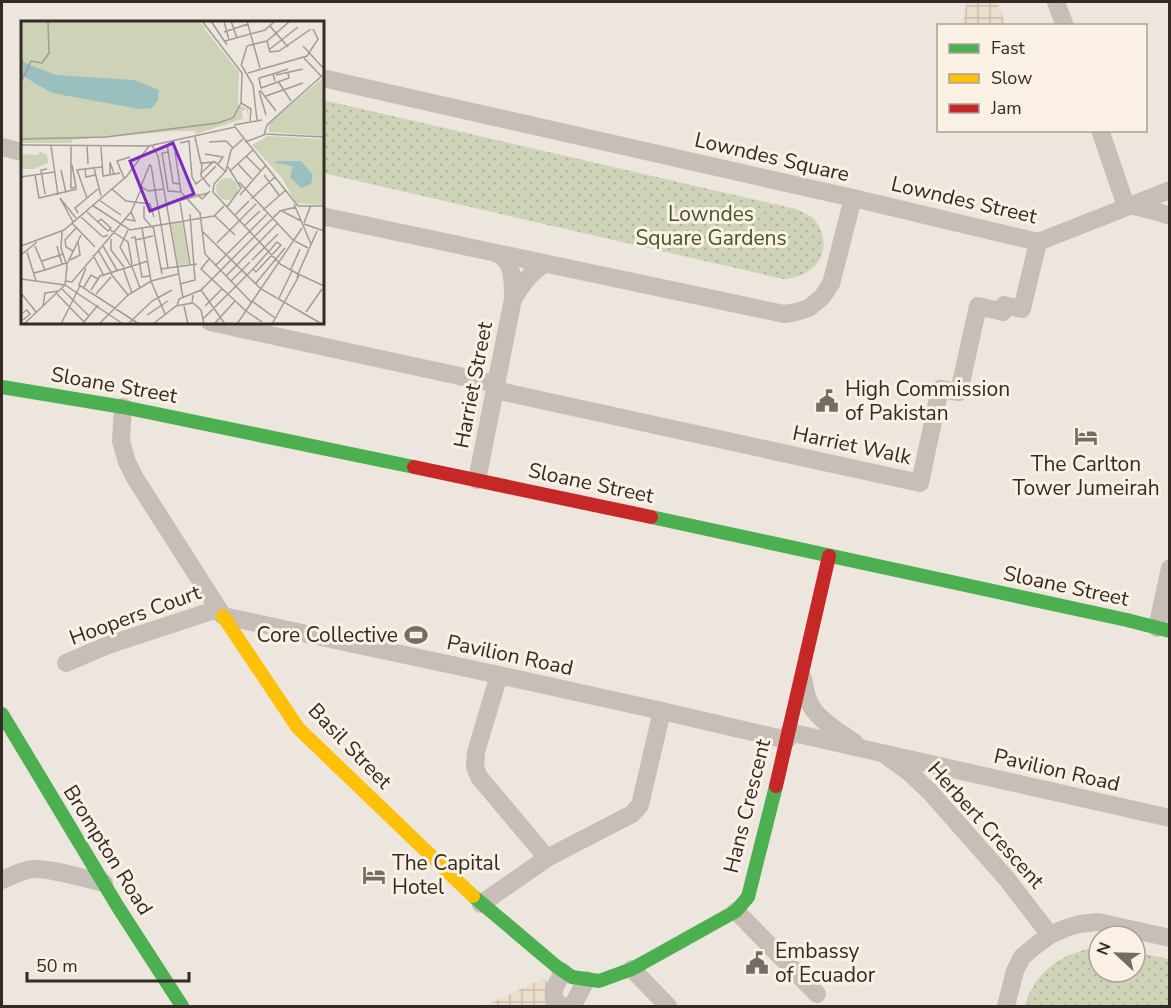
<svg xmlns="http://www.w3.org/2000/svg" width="1171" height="1008" viewBox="0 0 1171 1008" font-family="'Nunito Sans',sans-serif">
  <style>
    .garden { fill: url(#garden-dots) }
    .plaza { fill: url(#plaza-grid) }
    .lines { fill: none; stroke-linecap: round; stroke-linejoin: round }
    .street { stroke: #c6beb7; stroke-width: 18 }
    .fast { stroke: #4caf50; stroke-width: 14 }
    .slow { stroke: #ffc107; stroke-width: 14 }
    .jam { stroke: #c62828; stroke-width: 14 }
    .labels { text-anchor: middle; stroke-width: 6; stroke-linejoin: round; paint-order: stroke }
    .street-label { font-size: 21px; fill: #362a26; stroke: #faf0e4 }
    .park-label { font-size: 21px; fill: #465628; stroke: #faf0e4 }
    .poi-label { font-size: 21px; fill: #362a26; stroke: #faf0e4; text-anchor: start }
    .inset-road { fill: none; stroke: #a49b94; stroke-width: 1.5 }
    .view { fill: #7b2cbf; fill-opacity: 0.15; stroke: #7b2cbf; stroke-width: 3 }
    .inset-edge { fill: none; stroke: #362a26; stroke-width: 3 }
  </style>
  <defs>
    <pattern id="garden-dots" width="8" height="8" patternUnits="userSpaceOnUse" patternTransform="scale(1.5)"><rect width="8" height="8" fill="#ced3b7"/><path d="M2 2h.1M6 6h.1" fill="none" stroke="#b2b59d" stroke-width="1.8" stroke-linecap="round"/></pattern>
    <pattern id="plaza-grid" width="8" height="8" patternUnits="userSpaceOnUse" patternTransform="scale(1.5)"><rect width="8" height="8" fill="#ecdecc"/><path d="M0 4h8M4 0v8" fill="none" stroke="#cbbfaf"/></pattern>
  </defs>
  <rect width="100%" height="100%" fill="#ede6de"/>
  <g class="garden">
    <path d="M323,100L796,209C802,212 808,214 813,218C817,222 819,226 821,231C831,258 810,278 783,279L323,173Z"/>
    <path d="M1099,947V972H1135V952L1169,959V1006H1024C1036,971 1062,952 1099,947Z"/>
  </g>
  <g class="plaza">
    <polygon points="967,2 997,2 1006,25 962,25"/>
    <polygon points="543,978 556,987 563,1006 485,1006"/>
  </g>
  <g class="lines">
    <g class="street">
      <polyline points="1056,2 1065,26"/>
      <polyline points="322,78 853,198 1038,242 1170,190"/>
      <polyline points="1100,130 1126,206"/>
      <polyline points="2,147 22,152"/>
      <polyline points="1131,205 1158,212 1170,216"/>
      <polyline points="322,216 784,314 796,312 809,308 822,297 831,284 853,198"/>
      <path d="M513,299C522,285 530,272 545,264"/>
      <polyline points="210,322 496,384"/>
      <polyline points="495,390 920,483 940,389 959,392 978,306 1003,312 1004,305 1022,309 1038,242"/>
      <polyline points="123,407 121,441 127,462 135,478 223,616 499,675 662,711 787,740"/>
      <path d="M477,480L513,299C513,283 514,259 495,253"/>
      <polyline points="1157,628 1170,568"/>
      <polyline points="66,663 108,645 218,609"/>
      <polyline points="499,675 476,752 475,767 479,777 547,858"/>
      <path d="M803,678C805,688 806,698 811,706C821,722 841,733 855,743"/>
      <polyline points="789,732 1170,818"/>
      <polyline points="888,757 910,773 930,792 1006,878 1050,935"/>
      <path d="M2,880C12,876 22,870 33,869C51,868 86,879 104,883"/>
      <polyline points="481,904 547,858 632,814 640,805 662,711"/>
      <polyline points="736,911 817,994"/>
      <polyline points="632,969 668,1006"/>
      <path d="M563,1006C545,998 557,984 563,972"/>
      <polyline points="568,1006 574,1003 586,980"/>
      <polyline points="1006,1006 1015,971 1022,957 1035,946 1050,935 1066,928 1079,924 1098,922 1170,938"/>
    </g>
    <g class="fast">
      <polyline points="2,387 123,407 414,467"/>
      <polyline points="651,517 1127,620 1170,631"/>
      <polyline points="2,714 118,907 182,1006"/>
      <polyline points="473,896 556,966 572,977 599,981 632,969 736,911 748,897 776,786"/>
    </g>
    <polyline class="slow" points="223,616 298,728 473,896"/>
    <g class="jam">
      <polyline points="414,467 651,517"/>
      <polyline points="776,786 829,556"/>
    </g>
  </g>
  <defs>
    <g id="civic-bare" transform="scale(1.8)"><path d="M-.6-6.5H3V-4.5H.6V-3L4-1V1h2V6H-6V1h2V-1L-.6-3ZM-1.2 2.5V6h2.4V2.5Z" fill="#766c66" stroke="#faf0e4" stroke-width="2.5" paint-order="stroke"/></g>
    <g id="hotel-bare" transform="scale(1.8)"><path d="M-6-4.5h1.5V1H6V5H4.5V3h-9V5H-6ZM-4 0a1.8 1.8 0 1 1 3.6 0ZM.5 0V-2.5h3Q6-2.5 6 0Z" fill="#766c66" stroke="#faf0e4" stroke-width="2.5" paint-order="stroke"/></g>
    <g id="stadium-bare" transform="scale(1.8)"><path d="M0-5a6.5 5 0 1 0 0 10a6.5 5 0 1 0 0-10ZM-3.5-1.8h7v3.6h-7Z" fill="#766c66" stroke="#faf0e4" stroke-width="2.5" paint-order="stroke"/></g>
  </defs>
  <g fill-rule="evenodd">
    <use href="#civic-bare" x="827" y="401"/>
    <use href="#hotel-bare" x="1086" y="436"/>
    <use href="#stadium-bare" x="416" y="635"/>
    <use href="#hotel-bare" x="374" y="875"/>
    <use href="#civic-bare" x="757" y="963"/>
  </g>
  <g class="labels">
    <g class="street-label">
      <text transform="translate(772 157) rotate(13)" y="7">Lowndes Square</text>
      <text transform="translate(964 200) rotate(13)" y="7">Lowndes Street</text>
      <text transform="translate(114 385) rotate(10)" y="7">Sloane Street</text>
      <text transform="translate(473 385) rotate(-79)" y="7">Harriet Street</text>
      <text transform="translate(852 445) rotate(12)" y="7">Harriet Walk</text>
      <text transform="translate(591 483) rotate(12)" y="7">Sloane Street</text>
      <text transform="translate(1066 586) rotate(12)" y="7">Sloane Street</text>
      <text transform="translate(135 615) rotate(-20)" y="7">Hoopers Court</text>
      <text transform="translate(510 655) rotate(12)" y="7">Pavilion Road</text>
      <text transform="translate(350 746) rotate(46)" y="7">Basil Street</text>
      <text transform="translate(1057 770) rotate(13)" y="7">Pavilion Road</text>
      <text transform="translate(747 806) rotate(-76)" y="7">Hans Crescent</text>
      <text transform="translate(986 825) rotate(48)" y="7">Herbert Crescent</text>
      <text transform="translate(108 850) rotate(58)" y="7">Brompton Road</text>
    </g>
    <g class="park-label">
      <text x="711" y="221">Lowndes<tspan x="711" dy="24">Square Gardens</tspan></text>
    </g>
    <g class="poi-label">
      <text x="845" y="396">High Commission<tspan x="845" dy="24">of Pakistan</tspan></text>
      <text x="1086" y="471" text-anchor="middle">The Carlton<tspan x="1086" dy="24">Tower Jumeirah</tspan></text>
      <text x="398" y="642" text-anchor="end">Core Collective</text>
      <text x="392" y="870">The Capital<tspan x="392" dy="24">Hotel</tspan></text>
      <text x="775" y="958">Embassy<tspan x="775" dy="24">of Ecuador</tspan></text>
    </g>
  </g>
  <g transform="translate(21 21)">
    <rect width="303" height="303" fill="#ede6de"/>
    <path d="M0,0H177L218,51L217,84L227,88L228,96L225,88L221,90L222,98L175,113L174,110H155L51,119V122H0ZM303,56V115L248,111V102Z" fill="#ced3b7"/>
    <path d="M37,0H44L39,8L40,17L61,14L60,0H66L70,7L77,0H88L84,10L94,23L89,27L96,30L89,32L95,46L90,52H68L70,45L58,41L66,30L56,22L57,17H49L52,20L41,26H49L40,30L36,44L42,52H39L30,34ZM166,0L204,73L200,75L203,77L205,74L209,85L186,73V78L182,77L187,62L182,64L179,58L183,41L178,40L179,33L162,1ZM168,0H177L185,7L178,10L177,2L174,4L207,67L205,71ZM145,71L181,81V84L167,85L164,81L161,87L151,86L166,93H135L131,89L139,85ZM9,72L16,87H42L36,85L33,80L39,85L67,89L69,81L70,89H81L79,80L83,89L86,83L91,86L89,90L92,86L128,91L1,88L14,87L11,83L0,87V78L7,81ZM70,94L86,96L196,100L155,106L152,101L146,107L143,102H130L127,105L139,103L140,108L88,114L73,115L0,117L9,115L0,113L13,112L67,115L64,113L124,105L105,98L67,100Z" fill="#ced3b7"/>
    <path d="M174,80L195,86L198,93H169L166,85ZM247,115L303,118V184L275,182L261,157L231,124ZM18,130L26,134L27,142L13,148H0V133L17,134ZM195 168a11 11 0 1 1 22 0a11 11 0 1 1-22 0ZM161,201L168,243L157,244L150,203Z" fill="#ced3b7"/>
    <path d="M0,35L4,42L35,54L113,59L138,69L137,79L131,87L118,88L31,72L0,54ZM257,140H280L292,154L290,163L280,167L269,156L272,145L254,142Z" fill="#99c0bf"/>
    <path class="inset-road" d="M181,0L221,52L220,82L230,88L229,100M190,0L206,24M203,0L208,19M210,0L216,17M226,0L239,47M249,5L267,26M203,11L227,3M204,20L244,9L254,0M246,20L249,31L258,30L290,8M233,23L246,20L269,0M282,25L303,48M249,28L277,6M283,37L300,55M220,45L226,25L233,23M221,45L232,64L236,99M227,52L286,35L297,18L292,8M249,54L267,48M255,54L282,48M257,60L270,80M0,61L10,40L21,42L28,32L27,0M240,67L268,57L267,52M240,67L238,57L252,53L254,60M239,69L255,90M238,70L245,94M245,75L282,62M267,85L303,53M213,104L241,99M246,104L268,84M244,113L303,116M174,116L180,143M0,118L85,116L197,102L212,97L220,82M222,118L210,129L205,150L193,163L192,171L259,243L277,253L276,257M188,121L205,120L212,127M224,121L243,114L246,104M159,122L168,120L171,156L175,163L181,158M146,123L152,162L159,163M0,124L128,125M50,124V167L55,166L51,144M66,124L67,143M131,124L137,135L162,277M30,125L37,174M80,126L82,155L99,152M154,131L160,171L180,193M184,133L202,136L197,143M225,135L240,150M129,143L120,165L127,170L143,168M217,143L231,158M130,144L134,169M73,147L80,175M64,148L56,149L66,177M40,149L45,172M144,150L147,170L160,171M144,150L141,132L147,131M209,150L232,129M179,153L193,140M14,154L18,177L56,168M74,154L65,156L64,148L81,146M89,154V141L93,153M243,154L258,174M0,156L33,151M103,157L96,140L109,136M182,158L195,145M218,161L272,219L287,227M189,166L180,155L181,142L194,141L205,151M91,168L105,180L129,183L133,196M134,169L140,203M24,173L20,149L26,148M176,173L181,178L189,170M219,174L245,144M230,178L254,156M78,179L100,194M159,181L169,243M146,183L187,172M273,183L290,223M71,184L109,209L193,195L203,185M123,185V197L130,205M277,185H303M206,186L220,167L207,146M242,189L265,169M261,190L280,200M66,191L77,201L87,210L90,207L80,198L77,201M110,191L121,166M57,192L54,187L77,168M179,192L184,233L230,281M214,194L228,180M194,195L214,214M60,196L82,216L87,214M104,198L114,200L110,191M52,201L39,177L55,197M51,202L74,226M283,202L290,184M140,203L147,247M283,203L303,210M224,204L239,190M132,205L141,253M121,207L130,260L144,293M88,208L107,221L111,243M107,209L99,226L109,244M181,210L240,268L301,303M296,210L277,253L303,265M110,217L114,216L121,256L129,255M90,218V229L103,246M114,219L132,215M256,221L260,224L235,251L232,248ZM196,222L235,183M0,225L43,209L106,155L128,125L214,106L277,185M36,225L41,243M82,225L96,249M244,226L257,213M77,229L91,253M52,230L45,226L44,219L55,207M6,231L15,260M0,234L16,221M72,234L83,255M188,238L180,248L225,290M49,239L59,234L57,221M231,239L244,226M21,240L42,233M46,243L60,214M110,243L119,267M194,245L246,193M65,247L58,264L118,303M102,247L111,272M140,248L176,243M270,248L279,228M24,249L45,242M13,252L24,249L14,225M90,253L107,274M205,255L256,203M0,258L44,264L102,303M44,260L51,261L110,191M210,260L229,241M235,262L264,227M159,263L174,259L169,193M63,266L70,254L77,258M41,268L68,295M70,269L79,255L127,240M180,269L204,303M0,272L15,291M36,273L65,303M75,273L90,256M258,277L271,250M231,280L254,297M172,282L180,289L183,303M22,285L24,272L38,270M156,285L158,278L180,269L259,190L275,186M163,285L167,303M184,285L201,268M225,290L241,301M285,291L301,268M0,293L6,289L9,293L2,299M126,294L147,280M182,298L232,248M63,301L77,284M3,303L44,264L46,245L40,227L41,211M40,303L59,265M78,303L107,274L130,260L157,253M107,303L131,280L151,269M132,303L155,285L171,282L172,274M193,303L214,280M216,303L281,207M251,303L278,255"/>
    <path class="view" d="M152,122L173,173L129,190L109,140Z"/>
    <rect width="303" height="303" class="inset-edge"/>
  </g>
  <rect width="1171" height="1008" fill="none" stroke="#362a26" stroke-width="6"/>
  <rect x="937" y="24" width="210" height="108" fill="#faf0e4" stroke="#aca198" stroke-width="1.5"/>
  <rect x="949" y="44" width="30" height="9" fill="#4caf50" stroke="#aca198" stroke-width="1.5"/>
  <text x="991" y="54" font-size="18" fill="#362a26">Fast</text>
  <rect x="949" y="74" width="30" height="9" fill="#ffc107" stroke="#aca198" stroke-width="1.5"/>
  <text x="991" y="84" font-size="18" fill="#362a26">Slow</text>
  <rect x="949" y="104" width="30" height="9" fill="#c62828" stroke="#aca198" stroke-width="1.5"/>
  <text x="991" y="114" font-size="18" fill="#362a26">Jam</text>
  <g transform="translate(1117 954) rotate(292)"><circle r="28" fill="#faf0e4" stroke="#aca198" stroke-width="1.5"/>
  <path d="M0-4.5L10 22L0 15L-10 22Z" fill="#766c66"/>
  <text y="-9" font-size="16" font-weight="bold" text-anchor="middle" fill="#362a26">N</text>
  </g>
  <path d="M27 972v9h162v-9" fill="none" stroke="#362a26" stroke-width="3"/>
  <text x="36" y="972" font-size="18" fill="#362a26" stroke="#faf0e4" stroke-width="4.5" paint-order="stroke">50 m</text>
</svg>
